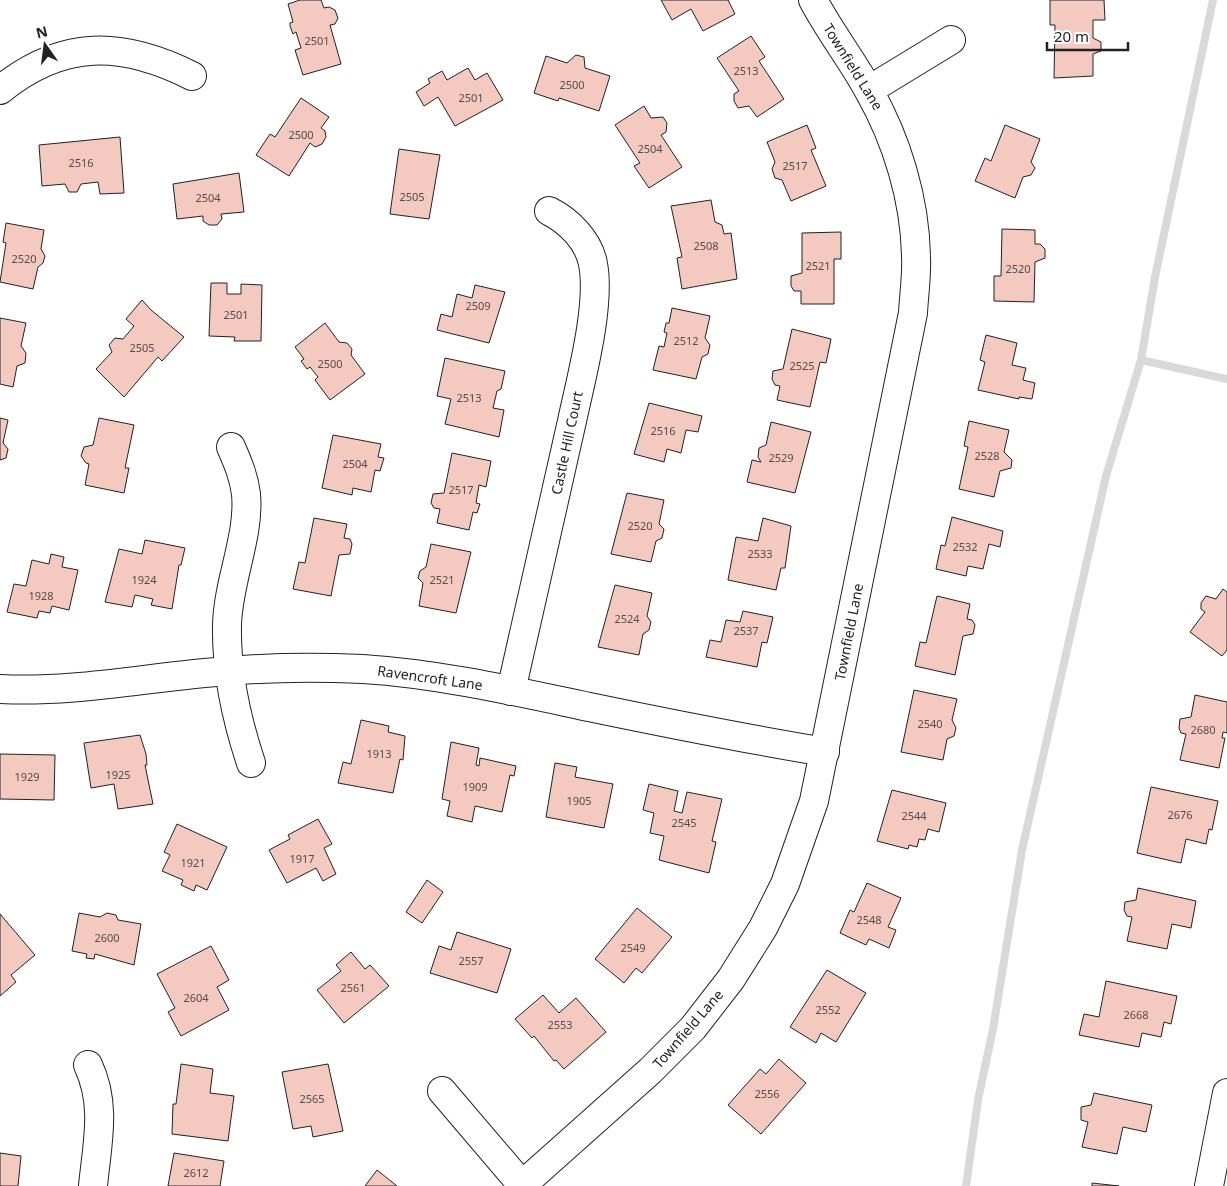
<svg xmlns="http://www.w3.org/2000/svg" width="1227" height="1186" viewBox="0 0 1227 1186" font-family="'Noto Sans',sans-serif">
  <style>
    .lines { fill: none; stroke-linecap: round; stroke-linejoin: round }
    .stream { stroke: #d9d9d9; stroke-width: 8 }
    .building { fill: #f3c9c0; stroke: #222 }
    .minor-casing { stroke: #222; stroke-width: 30 }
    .minor { stroke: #fff; stroke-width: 28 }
    .labels { text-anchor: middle; stroke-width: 4; stroke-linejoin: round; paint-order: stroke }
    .number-label { font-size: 11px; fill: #564c4a }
    .street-label { font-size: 14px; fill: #222; stroke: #fff }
  </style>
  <rect width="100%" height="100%" fill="#fff"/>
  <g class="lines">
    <g class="stream">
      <polyline points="1213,0 1155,277 1141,360 1227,379"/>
      <polyline points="966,1186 978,1100 993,1029 1022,850 1106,476 1141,360"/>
    </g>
  </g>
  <g class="building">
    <polygon points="300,0 321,0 324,8 329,7 335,10 338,18 335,24 330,25 341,64 303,75 295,50 301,48 296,32 293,34 290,26 290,23 293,22 288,4"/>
    <polygon points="661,0 728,0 735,14 703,31 691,9 672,20"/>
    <polygon points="1050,0 1104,0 1105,20 1093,20 1093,38 1101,42 1101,51 1093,54 1093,76 1054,78 1055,25 1050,25"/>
    <polygon points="751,36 765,57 759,61 784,99 757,117 749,106 738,108 734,101 734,94 739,91 717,58"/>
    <polygon points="576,55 584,57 585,68 610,76 599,111 559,98 558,101 534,93 546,56 567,63"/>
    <polygon points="468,68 475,80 487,73 503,100 455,126 438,97 424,106 416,92 430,83 428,79 442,71 447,80"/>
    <polygon points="301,98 329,117 321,128 325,131 326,137 322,144 315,147 310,143 289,176 256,155 270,134 275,137"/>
    <polygon points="644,106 651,118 663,117 667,123 666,132 661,135 682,167 649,188 634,166 640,163 615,125"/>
    <polygon points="807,125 816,148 811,150 826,186 791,201 782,180 775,178 772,169 775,162 767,142"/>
    <polygon points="1005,125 1040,139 1031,162 1035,168 1031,175 1023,177 1015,198 975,181 985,158 991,161"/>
    <polygon points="120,137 124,193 100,194 98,182 81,184 77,192 69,192 65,184 42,186 39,145"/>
    <polygon points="399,149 440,155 429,219 390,214"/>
    <polygon points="239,173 244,212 221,214 222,219 217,225 209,225 203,221 203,216 177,219 173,184"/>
    <polygon points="711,200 715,222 722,225 724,234 731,233 737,279 682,289 677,258 682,257 671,206"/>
    <polygon points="6,223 44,230 41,249 45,256 43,263 38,267 33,289 0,282 6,243 3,242"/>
    <polygon points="1002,229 1035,230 1035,244 1040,244 1045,249 1045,258 1035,262 1034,302 994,301 994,276 1001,276"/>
    <polygon points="841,232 841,259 834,259 834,304 801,304 801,291 794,291 791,286 791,276 802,273 802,233"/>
    <polygon points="211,283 227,283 227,294 241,294 241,284 262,285 261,341 234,341 235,337 209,336"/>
    <polygon points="475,285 505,292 489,343 437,330 441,314 452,317 457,294 472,298"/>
    <polygon points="142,300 151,310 184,337 162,361 158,357 124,397 96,369 112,352 109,345 115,338 123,339 134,326 126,319"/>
    <polygon points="672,308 710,316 705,338 710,345 708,354 702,357 696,379 653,370 659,346 664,347 667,333 664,332 666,323 669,323"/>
    <polygon points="0,318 26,323 21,346 26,353 25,363 17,366 13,387 0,384"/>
    <polygon points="325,323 339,342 347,343 352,349 351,355 365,374 330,400 315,380 318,377 310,367 307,369 301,361 304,359 295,347"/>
    <polygon points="792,329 831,339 826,363 820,362 810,407 777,400 780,386 775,385 772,379 773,371 783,369"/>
    <polygon points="986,335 1017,343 1012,365 1026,368 1023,380 1035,383 1032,399 1019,397 1019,399 978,390 985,362 980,360"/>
    <polygon points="445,358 505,371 501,389 497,391 493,408 504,410 499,437 445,424 451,399 437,396"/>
    <polygon points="649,403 702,416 698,432 686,430 681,453 667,449 664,462 634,454"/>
    <polygon points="0,418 8,420 3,443 8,449 6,458 0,460"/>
    <polygon points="99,418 134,425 125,468 129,468 124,493 85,485 89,464 86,463 81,456 84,447 93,445"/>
    <polygon points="969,421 1009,430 1004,452 1012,460 1011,468 1000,471 994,497 959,489 968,447 964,446"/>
    <polygon points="771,422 811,432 795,493 747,482 752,460 761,462 758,457 759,448 766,445"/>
    <polygon points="333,435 381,444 378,457 384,458 380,471 375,470 371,492 353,488 352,495 322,488"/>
    <polygon points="452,453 491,461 486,487 479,485 476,503 480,504 477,513 473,512 469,530 437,523 440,509 434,508 431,503 433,494 444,493"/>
    <polygon points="627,493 664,500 659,524 664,529 662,538 656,541 651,562 611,554"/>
    <polygon points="952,517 1003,531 1000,547 989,544 983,569 968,566 966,576 936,569 941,545 945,546"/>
    <polygon points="314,518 347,524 344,538 350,539 352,544 350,554 339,555 331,596 293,589 299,562 305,563"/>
    <polygon points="763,518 791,526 785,568 781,568 776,590 728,580 736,537 758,541"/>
    <polygon points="145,540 185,548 181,565 179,565 172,609 151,605 153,599 135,595 132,607 105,602 119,549 142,554"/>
    <polygon points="431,544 471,552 456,613 419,606 423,583 418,578 420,571 426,567"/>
    <polygon points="51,554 64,557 62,567 78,570 69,610 52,606 50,613 39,611 37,618 7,612 14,584 26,586 32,560 49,564"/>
    <polygon points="615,585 652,593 647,616 651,622 649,630 643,634 639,655 598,647"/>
    <polygon points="1223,589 1227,592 1227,650 1222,656 1190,632 1205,612 1201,609 1201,603 1206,596 1216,599"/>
    <polygon points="937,596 970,604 967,619 972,620 975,625 973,634 963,636 955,675 915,666 920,642 926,643"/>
    <polygon points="743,611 773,617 767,643 762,642 757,667 706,657 710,640 721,642 726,620 740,622"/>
    <polygon points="914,690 957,699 952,720 956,728 954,736 947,739 943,760 901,752"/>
    <polygon points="1195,695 1227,702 1227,733 1223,732 1222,738 1225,738 1219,768 1180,760 1186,734 1181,733 1179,728 1180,719 1191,717"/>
    <polygon points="361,720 389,726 388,732 405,736 403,760 400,759 393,793 338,783 343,762 351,764"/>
    <polygon points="140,735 146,754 147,765 145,765 153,804 118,809 114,784 91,788 84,743"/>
    <polygon points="451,742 479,748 476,765 479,766 480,758 516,766 514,776 510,775 502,812 475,806 472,822 447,816 450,801 442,799"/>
    <polygon points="0,754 55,755 54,800 0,799"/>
    <polygon points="555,763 577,767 575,777 613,784 604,828 546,817"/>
    <polygon points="649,784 678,791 674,811 682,813 687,792 722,799 712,841 716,842 709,873 659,860 664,836 650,833 654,813 643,810"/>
    <polygon points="1151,787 1218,801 1212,830 1209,829 1206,844 1186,839 1181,863 1137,853"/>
    <polygon points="892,790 946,803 939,832 928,829 925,840 919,839 917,847 909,845 908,849 877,841"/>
    <polygon points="318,819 332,844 324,848 336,874 323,881 316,868 287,883 269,850 290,839 288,835"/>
    <polygon points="177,824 227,847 207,890 196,885 194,891 181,885 183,880 162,871 170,855 164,852"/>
    <polygon points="427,880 443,892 422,923 406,912"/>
    <polygon points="867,883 901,898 888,927 896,930 889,948 869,939 866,945 840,933 850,910 854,912"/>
    <polygon points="1138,888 1196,901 1191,928 1172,924 1167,949 1127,941 1132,917 1127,916 1124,910 1125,902 1136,900"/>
    <polygon points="637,908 672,937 642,973 636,968 624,983 595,959"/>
    <polygon points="79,913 100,917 107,913 116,915 118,920 141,924 134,965 95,954 94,959 86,958 87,954 72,951"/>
    <polygon points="0,914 35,955 11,975 16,982 0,996"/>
    <polygon points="457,932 511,949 497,993 430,973 439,946 451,950"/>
    <polygon points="211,946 229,980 217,987 229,1010 181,1036 168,1012 175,1008 157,974"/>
    <polygon points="351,952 365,969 370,965 389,986 344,1023 317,990 341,971 336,965"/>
    <polygon points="827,970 866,993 836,1042 821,1033 816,1043 790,1027"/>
    <polygon points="1106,981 1177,996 1171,1024 1164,1022 1161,1037 1142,1033 1139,1047 1079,1035 1084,1014 1099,1017"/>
    <polygon points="543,995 559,1013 576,998 606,1032 564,1069 556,1060 554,1061 534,1036 532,1038 515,1019"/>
    <polygon points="779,1059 806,1083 761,1134 728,1105 760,1069 766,1074"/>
    <polygon points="181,1064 213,1069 210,1093 234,1096 228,1141 172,1134 173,1104 176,1104"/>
    <polygon points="328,1064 343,1131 313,1137 311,1126 293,1129 282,1072"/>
    <polygon points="1094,1093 1152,1105 1146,1132 1123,1127 1117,1154 1082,1147 1088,1122 1081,1120 1081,1107 1091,1105"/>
    <polygon points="0,1153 21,1156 18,1186 0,1186"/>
    <polygon points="174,1153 224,1161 220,1186 168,1186"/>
    <polygon points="377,1170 397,1186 365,1186"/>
    <polygon points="1092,1183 1119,1186 1092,1186"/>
  </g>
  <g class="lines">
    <g class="minor-casing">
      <g id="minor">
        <path d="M0,90C63,39 122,41 192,76"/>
        <polyline points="869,90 951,40"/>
        <path d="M231,447C238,463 244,477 246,494C250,536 228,581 227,625C226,673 236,718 251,763"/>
        <path d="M0,689C77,693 153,676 229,671C274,667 319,667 363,669C441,674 518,692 594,708C671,724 747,739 825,752"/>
        <path d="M511,691C532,601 552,511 572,421C581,379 601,305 593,264C589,241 569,221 549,211"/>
        <path d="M88,1065C107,1105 97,1144 93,1186"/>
        <polyline points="442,1091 523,1186"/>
        <path d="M521,1186L650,1071L693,1028L731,979L763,928L785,884L814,801L913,313C914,294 917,275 916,256C915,200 897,140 869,91C852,60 830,32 813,0"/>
        <polyline points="1209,1186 1227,1093"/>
      </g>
    </g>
    <use href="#minor" class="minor"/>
  </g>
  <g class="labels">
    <g class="number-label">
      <text x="317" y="45">2501</text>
      <text x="746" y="75">2513</text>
      <text x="572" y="89">2500</text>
      <text x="471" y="102">2501</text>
      <text x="301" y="139">2500</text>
      <text x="650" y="153">2504</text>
      <text x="81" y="167">2516</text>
      <text x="795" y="170">2517</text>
      <text x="412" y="201">2505</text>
      <text x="208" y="202">2504</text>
      <text x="706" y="250">2508</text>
      <text x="24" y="263">2520</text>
      <text x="818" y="270">2521</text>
      <text x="1018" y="273">2520</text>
      <text x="478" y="310">2509</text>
      <text x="236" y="319">2501</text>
      <text x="686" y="345">2512</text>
      <text x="142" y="352">2505</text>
      <text x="330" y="368">2500</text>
      <text x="802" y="370">2525</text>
      <text x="469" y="402">2513</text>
      <text x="663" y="435">2516</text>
      <text x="987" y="460">2528</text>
      <text x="781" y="462">2529</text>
      <text x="355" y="468">2504</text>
      <text x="461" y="494">2517</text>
      <text x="640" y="530">2520</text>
      <text x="965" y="551">2532</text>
      <text x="760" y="558">2533</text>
      <text x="144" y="584">1924</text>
      <text x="442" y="584">2521</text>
      <text x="41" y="600">1928</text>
      <text x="627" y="623">2524</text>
      <text x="746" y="635">2537</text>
      <text x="930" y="728">2540</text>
      <text x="1203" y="734">2680</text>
      <text x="379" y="758">1913</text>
      <text x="118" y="779">1925</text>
      <text x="27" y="781">1929</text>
      <text x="475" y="791">1909</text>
      <text x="579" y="805">1905</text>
      <text x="1180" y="819">2676</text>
      <text x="914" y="820">2544</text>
      <text x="684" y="827">2545</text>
      <text x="302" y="863">1917</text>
      <text x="193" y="867">1921</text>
      <text x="869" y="924">2548</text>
      <text x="107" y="942">2600</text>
      <text x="633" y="952">2549</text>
      <text x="471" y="965">2557</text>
      <text x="353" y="992">2561</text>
      <text x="196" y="1002">2604</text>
      <text x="828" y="1014">2552</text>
      <text x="1136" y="1019">2668</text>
      <text x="560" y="1029">2553</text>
      <text x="767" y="1098">2556</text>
      <text x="312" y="1103">2565</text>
      <text x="196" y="1177">2612</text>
    </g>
    <g class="street-label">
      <text transform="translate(853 67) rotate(58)" y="5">Townfield Lane</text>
      <text transform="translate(567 443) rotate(-78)" y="5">Castle Hill Court</text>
      <text transform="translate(849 632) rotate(-79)" y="5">Townfield Lane</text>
      <text transform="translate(430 678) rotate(8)" y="5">Ravencroft Lane</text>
      <text transform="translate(688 1029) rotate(-49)" y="5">Townfield Lane</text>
    </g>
  </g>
  <g transform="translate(45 45) rotate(346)" stroke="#ffffff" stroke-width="4" paint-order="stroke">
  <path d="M0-4L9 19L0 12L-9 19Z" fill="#222222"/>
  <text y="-8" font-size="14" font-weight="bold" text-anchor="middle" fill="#222222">N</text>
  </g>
  <path d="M1047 42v8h81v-8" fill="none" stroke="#222222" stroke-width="2.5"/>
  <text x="1054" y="42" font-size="15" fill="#222222" stroke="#ffffff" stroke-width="4" paint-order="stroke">20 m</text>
</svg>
